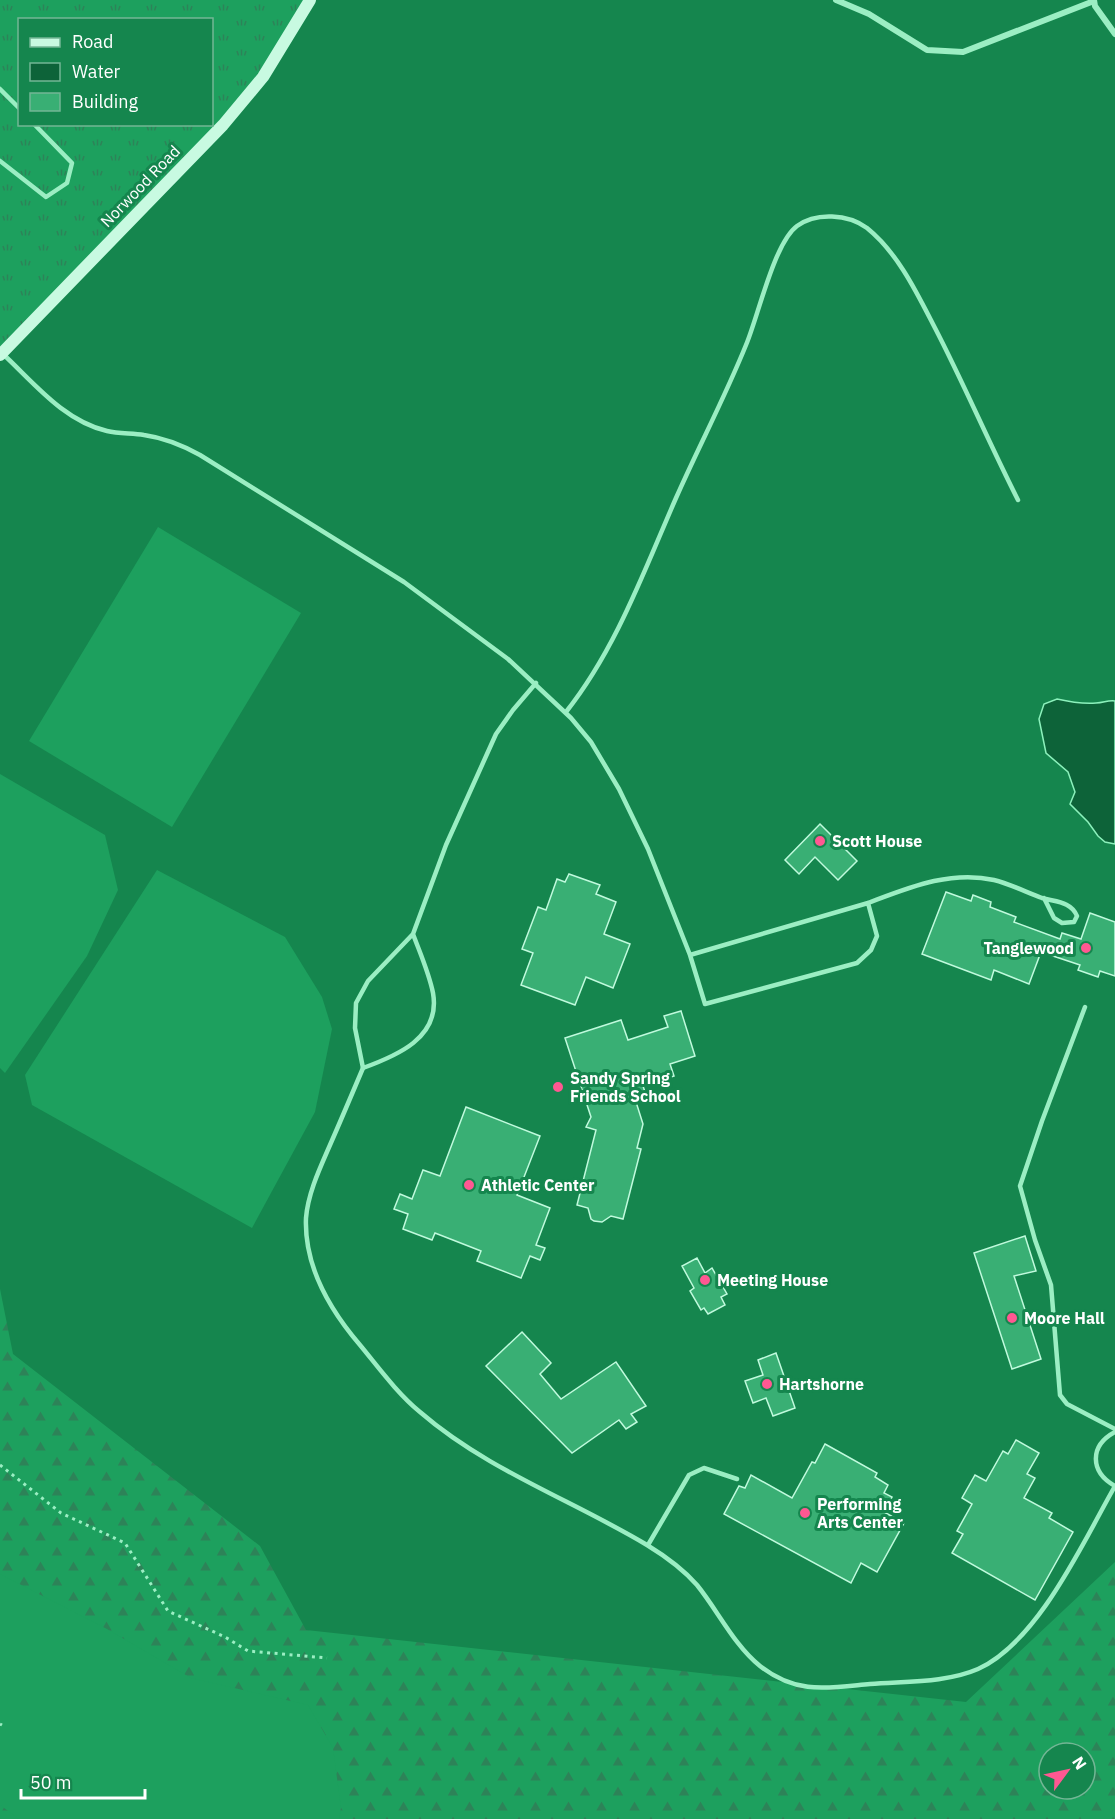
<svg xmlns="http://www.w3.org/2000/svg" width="1115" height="1819" viewBox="0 0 1115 1819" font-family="'IBM Plex Sans',sans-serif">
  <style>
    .grass { fill: url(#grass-tufts); fill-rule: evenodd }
    .forest { fill: url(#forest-firs); fill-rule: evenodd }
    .pitch { fill: #1da05e }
    .water { fill: #0d6339; stroke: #8cf1bc; stroke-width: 1.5 }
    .building { fill: #39af74; stroke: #c0fadd; stroke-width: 1.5 }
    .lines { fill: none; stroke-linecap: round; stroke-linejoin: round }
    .path { stroke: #9beec3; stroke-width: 3; stroke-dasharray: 3 4.5; stroke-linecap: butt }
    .lane { stroke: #9beec3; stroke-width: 4.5 }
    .street { stroke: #9beec3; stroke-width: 6 }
    .secondary { stroke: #c8fae1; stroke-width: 12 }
    .poi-dot { fill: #ff5892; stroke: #15864e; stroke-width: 2 }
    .labels { text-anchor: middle; stroke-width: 6; stroke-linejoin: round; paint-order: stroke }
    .street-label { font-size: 16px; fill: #fff; stroke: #15864e }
    .poi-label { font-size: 16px; font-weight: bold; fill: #fff; stroke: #15864e; text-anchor: start }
  </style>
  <defs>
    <pattern id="grass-tufts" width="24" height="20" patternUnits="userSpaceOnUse" patternTransform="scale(1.5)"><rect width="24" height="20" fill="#1da05e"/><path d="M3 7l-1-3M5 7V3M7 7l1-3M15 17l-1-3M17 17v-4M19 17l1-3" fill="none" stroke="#2d8358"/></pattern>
    <pattern id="forest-firs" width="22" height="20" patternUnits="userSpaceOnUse" patternTransform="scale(1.5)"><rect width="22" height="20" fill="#1da05e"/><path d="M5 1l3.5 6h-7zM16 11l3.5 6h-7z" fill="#2d8358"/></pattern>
  </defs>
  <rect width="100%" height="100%" fill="#15864e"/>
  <path class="grass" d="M0,0H310L263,77L0,351ZM20,20H212V124H20Z"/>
  <path class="forest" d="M0,1289L13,1354L260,1546L306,1630L966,1702L1115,1562V1819H0ZM1049,1753H1085V1789H1049Z"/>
  <g class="pitch">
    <polygon points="158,527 301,613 172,827 29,741"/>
    <polygon points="0,774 105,835 118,890 87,956 5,1073 0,1068"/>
    <polygon points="157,870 285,937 322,997 332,1029 315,1112 252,1228 32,1105 25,1075"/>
    <polygon points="0,1574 107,1629 191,1678 308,1705 333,1748 341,1808 339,1819 19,1819 0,1805"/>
  </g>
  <path class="water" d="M1057,699C1070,702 1082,704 1096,703C1104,703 1107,700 1115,701V844L1105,842L1098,836L1088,822L1070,804L1075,792L1068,772L1046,753L1039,719L1044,704Z"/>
  <g class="building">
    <polygon points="820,824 857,861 838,880 815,857 799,874 785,860"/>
    <polygon points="569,874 600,885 596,894 616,902 604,934 630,944 613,988 586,977 575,1005 521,985 533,953 522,949 538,907 546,910 557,879 565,882"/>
    <polygon points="946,892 971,901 973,895 991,902 990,907 1016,917 1014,922 1060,939 1062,933 1081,939 1090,913 1115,922 1115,976 1100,971 1098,977 1078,970 1080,965 1041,952 1029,984 994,970 991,980 922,954"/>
    <polygon points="681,1011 695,1056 670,1064 674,1076 643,1086 647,1098 636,1102 643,1124 637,1148 641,1149 623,1219 611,1216 602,1222 594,1221 591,1219 588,1208 577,1205 596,1130 586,1127 591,1117 565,1038 621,1020 628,1040 668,1027 664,1016"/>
    <polygon points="466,1107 540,1136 517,1195 550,1208 536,1245 545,1248 540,1260 530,1256 521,1278 477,1261 481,1251 435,1233 432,1240 403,1229 408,1214 394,1209 400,1194 412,1199 423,1170 440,1176"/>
    <polygon points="1025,1236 1036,1271 1014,1276 1041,1359 1012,1369 974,1253"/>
    <polygon points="697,1258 705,1273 712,1268 727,1294 721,1297 725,1305 708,1314 704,1308 701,1310 690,1291 694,1288 682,1266"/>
    <polygon points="522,1332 551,1363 540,1374 561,1399 616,1362 646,1406 631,1414 637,1422 626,1429 619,1420 572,1453 486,1366"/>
    <polygon points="776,1353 795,1408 773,1416 766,1398 753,1403 745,1381 763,1375 758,1360"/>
    <polygon points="1016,1440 1039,1453 1027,1474 1035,1478 1024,1498 1052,1513 1049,1518 1073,1532 1035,1600 952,1553 963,1534 957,1531 972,1504 962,1498 975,1475 986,1481 1003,1451 1008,1454"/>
    <polygon points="825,1444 877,1473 875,1477 888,1485 884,1493 892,1497 884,1512 904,1523 877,1572 861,1563 851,1583 724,1514 739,1486 745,1488 751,1475 792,1498 812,1462 815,1463"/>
  </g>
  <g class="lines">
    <g class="path">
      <polyline points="0,1465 61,1513 125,1543 168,1611 225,1637 248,1651 327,1658"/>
      <polyline points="0,1724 2,1725"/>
    </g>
    <g class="lane">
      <polyline points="0,89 20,109"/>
      <polyline points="0,161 46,197 67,183 72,163 34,124"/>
      <path d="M4,355C34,383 64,421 107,431C119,434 132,433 144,435C165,438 182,445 200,455L404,582L508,659L571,718L591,742L619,789L648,849L690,955L705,1004L857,963L871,950L877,936L868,903L690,955"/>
      <path d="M566,712C616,649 644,571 676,498C699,446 725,397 746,345C758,317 774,243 797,226C816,212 848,214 867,228C898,253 917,293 935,328C964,384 989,443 1018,500"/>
      <path d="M868,903C908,888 950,870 994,880C1010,884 1026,892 1042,898C1055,902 1071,901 1077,916L1074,922L1062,923L1054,918L1044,898"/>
      <path d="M413,934C420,953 429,973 433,993C441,1038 396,1056 363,1068L355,1028L356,1003L368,981L413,934L446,845L496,734L513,710L536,683"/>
      <polyline points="1085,1007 1042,1121 1020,1186 1035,1240 1051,1285 1060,1395 1067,1404 1115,1429"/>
      <path d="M363,1068C352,1094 341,1120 330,1145C320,1168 308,1193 306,1218C304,1266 330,1310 360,1345C379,1368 397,1393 420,1412C487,1470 572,1500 647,1545C665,1556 683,1569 697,1585C718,1611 734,1645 760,1666C797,1695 828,1688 870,1684C905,1681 946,1683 978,1669C1039,1641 1083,1542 1115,1486"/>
      <path d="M1115,1432C1089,1446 1090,1472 1115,1486"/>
      <polyline points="648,1545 689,1475 704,1468 737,1479"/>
    </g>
    <g class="street">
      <polyline points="836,0 869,14 927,50 963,52 1094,1"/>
      <polyline points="1094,0 1095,6 1115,34"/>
    </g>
    <polyline class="secondary" points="0,355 223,125 263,77 310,0"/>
  </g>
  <g class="poi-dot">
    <circle cx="820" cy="841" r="6"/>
    <circle cx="1086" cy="948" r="6"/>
    <circle cx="558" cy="1087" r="6"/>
    <circle cx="469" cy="1185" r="6"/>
    <circle cx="705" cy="1280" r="6"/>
    <circle cx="1012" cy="1318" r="6"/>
    <circle cx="767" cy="1384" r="6"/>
    <circle cx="805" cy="1513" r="6"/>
  </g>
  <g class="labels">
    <g class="street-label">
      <text transform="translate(140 186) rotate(-46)" y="6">Norwood Road</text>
    </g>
    <g class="poi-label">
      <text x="832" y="847">Scott House</text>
      <text x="1074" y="954" text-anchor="end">Tanglewood</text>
      <text x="570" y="1084">Sandy Spring<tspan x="570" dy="18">Friends School</tspan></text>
      <text x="481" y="1191">Athletic Center</text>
      <text x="717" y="1286">Meeting House</text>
      <text x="1024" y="1324">Moore Hall</text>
      <text x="779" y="1390">Hartshorne</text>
      <text x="817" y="1510">Performing<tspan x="817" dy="18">Arts Center</tspan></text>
    </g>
  </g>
  <rect x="18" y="18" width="195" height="108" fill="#15864e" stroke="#73b695" stroke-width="1.5"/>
  <rect x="30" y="38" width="30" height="9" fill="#c8fae1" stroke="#73b695" stroke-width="1.5"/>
  <text x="72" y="48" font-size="18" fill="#ffffff">Road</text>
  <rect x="30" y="63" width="30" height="18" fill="#0d6339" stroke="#73b695" stroke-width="1.5"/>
  <text x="72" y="78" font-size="18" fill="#ffffff">Water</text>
  <rect x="30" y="93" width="30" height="18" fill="#39af74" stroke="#73b695" stroke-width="1.5"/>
  <text x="72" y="108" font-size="18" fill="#ffffff">Building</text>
  <g transform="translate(1067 1771) rotate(57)"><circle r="28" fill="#15864e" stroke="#73b695" stroke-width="1.5"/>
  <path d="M0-4.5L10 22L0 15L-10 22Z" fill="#ff5892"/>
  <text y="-9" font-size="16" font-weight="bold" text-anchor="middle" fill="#ffffff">N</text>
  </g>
  <path d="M21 1789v9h124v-9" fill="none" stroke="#ffffff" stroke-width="3"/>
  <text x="30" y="1789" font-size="18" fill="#ffffff" stroke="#15864e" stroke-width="4.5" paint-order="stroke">50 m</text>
</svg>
